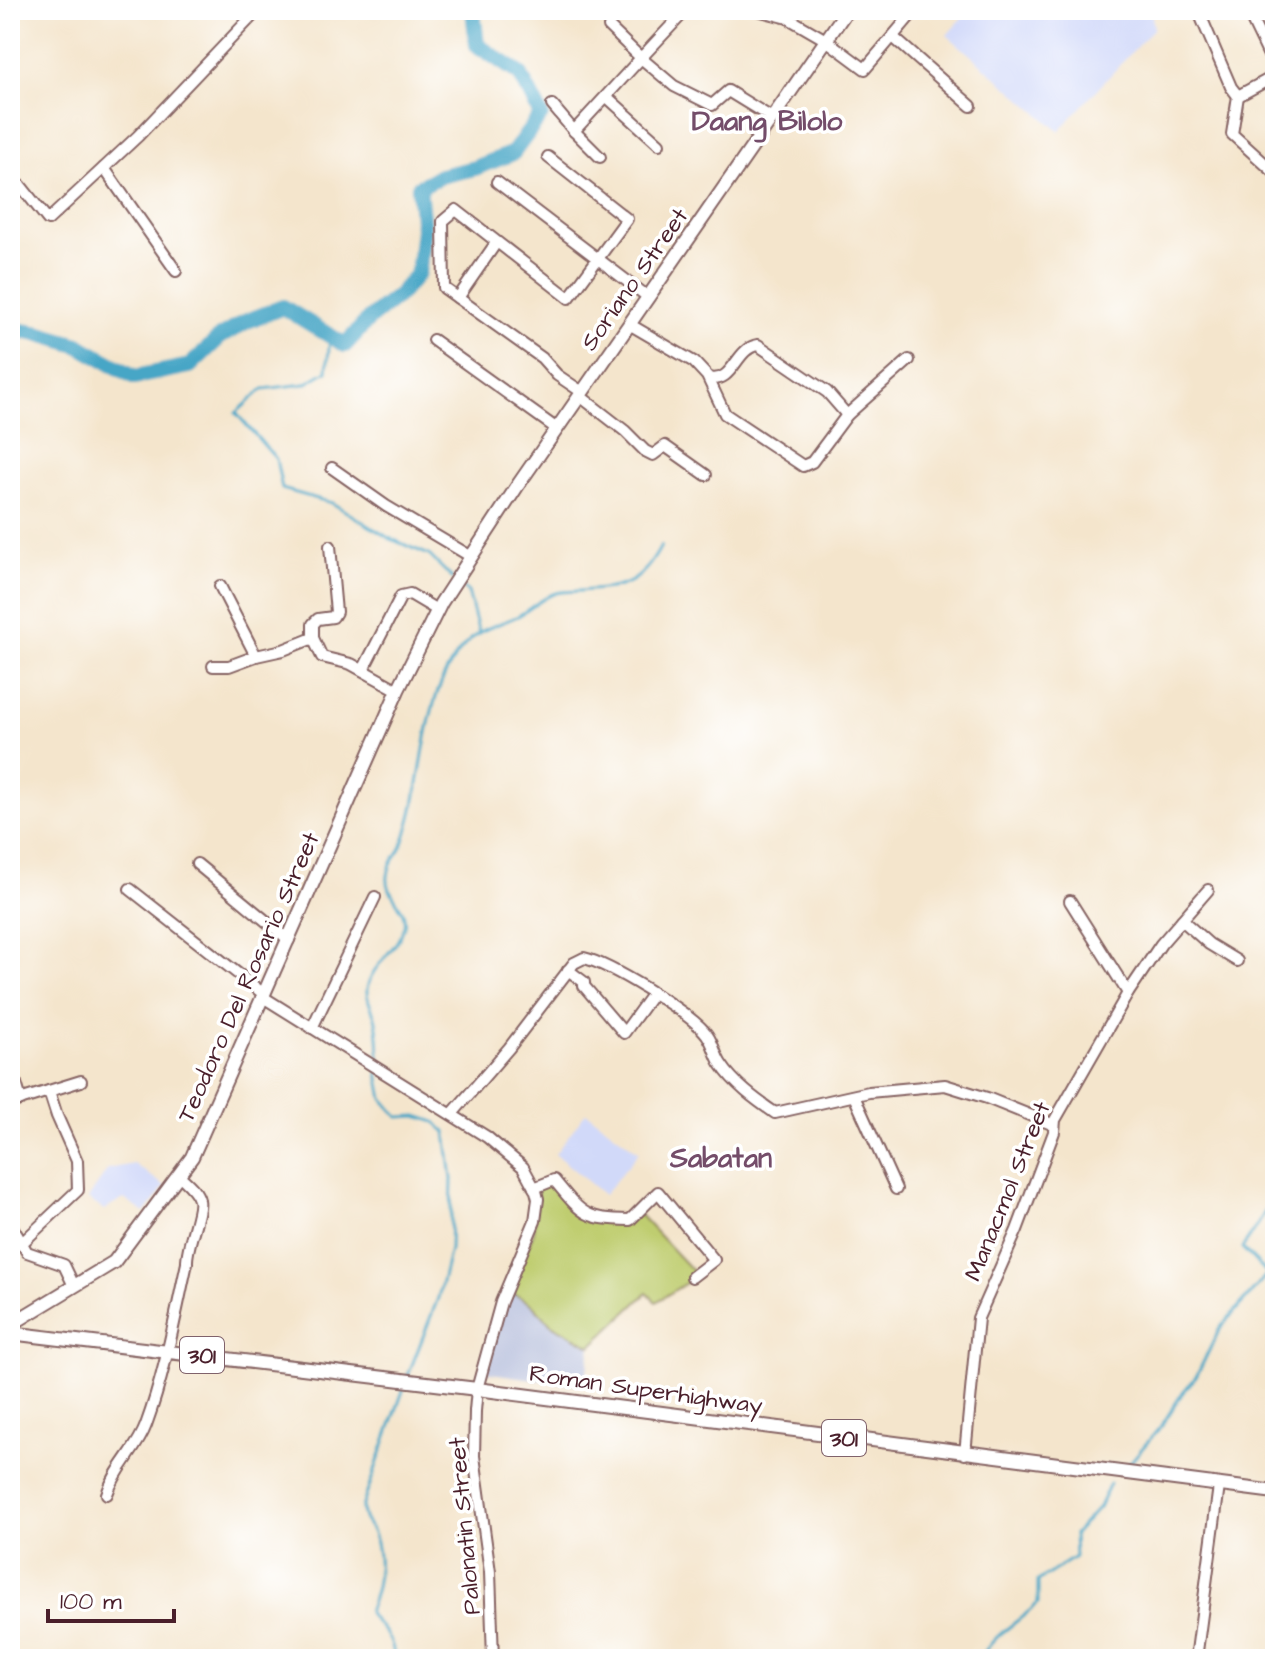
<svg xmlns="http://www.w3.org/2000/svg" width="1285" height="1669" viewBox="0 0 1285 1669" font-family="'Architects Daughter',sans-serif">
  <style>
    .built { fill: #d1d9f9 }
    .industrial { fill: #bbc3de }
    .green { fill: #bfcd6f; stroke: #84764d; stroke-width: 2 }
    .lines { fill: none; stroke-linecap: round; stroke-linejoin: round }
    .stream { stroke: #47a6c6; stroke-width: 3 }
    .river { stroke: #47a6c6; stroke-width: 16 }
    .minor-casing { stroke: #866463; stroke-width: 14 }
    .major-casing { stroke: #866463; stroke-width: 16 }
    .minor { stroke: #fff; stroke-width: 10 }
    .major { stroke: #fff; stroke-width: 12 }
    .labels { text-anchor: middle; stroke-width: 7; stroke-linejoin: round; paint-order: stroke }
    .shield { fill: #fff; stroke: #80626b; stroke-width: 2 }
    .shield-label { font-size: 22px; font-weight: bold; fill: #4a1f2b }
    .street-label { font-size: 24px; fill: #4a1f2b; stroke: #fff }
    .quarter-label { font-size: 28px; font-weight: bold; fill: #744d6a; stroke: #fff }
  </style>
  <rect width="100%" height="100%" fill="#fff"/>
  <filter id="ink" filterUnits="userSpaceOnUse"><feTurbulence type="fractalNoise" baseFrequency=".0125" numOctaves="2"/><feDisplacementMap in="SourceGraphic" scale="16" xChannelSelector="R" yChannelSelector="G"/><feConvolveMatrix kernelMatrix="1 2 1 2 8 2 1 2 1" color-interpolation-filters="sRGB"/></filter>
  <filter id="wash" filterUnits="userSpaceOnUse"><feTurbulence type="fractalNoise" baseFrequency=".006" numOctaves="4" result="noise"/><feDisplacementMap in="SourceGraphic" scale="32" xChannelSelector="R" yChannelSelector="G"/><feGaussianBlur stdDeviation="1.8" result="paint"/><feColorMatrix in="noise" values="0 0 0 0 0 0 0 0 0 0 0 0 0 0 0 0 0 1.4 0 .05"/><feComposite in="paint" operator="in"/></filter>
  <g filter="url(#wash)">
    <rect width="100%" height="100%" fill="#f4e5cc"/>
    <g class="built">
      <polygon points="969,10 1151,10 1154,28 1059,131 947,35"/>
      <polygon points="586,1112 639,1152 604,1195 555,1154"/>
      <polygon points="134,1164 165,1186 145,1213 124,1199 104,1210 88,1199 108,1169"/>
    </g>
    <polygon class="industrial" points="509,1291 533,1305 551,1324 591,1346 585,1386 483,1372"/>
    <polygon class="green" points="554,1182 574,1206 595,1222 603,1220 630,1221 638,1213 697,1276 656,1302 647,1293 591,1346 551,1324 533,1305 509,1291 534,1232 538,1188"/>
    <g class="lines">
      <g class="stream">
        <polyline points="330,336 327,371 305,384 263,389 236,413 276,459 282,489 332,503 389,538 429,555 452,578"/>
        <polyline points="458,583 468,592 479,634"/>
        <path d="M379,1066C379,1051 379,1032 375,1017C372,1007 366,1000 367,989C371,964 398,951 404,926C408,907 385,895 388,876C389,864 394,859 400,850C405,842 407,830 410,821C427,761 423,672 479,633C490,626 505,622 518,616C529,610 542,598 553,594C561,591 570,592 578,591C622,588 639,588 661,546"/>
        <polyline points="378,1073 383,1099 398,1117 417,1116 435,1122 446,1132 452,1179 450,1249 438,1298 407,1378"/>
        <path d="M1128,1465L1162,1425L1183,1392L1196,1377L1220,1328L1268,1274L1242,1248C1255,1232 1263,1213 1275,1196"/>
        <path d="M393,1659C396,1637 378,1628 368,1612C378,1588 382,1561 374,1536C370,1522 363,1526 362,1507L405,1385"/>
        <path d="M981,1659C992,1634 1020,1622 1038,1603V1581L1075,1557L1074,1534L1099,1507L1110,1483"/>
      </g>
      <polyline class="river" points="10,329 40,334 78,345 135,377 190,366 220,337 247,321 283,307 345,345 369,319 400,294 418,273 423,229 419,187 440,176 475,168 513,153 541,115 520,74 477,45 473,10"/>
    </g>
  </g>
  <g filter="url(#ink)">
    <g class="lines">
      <g class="minor-casing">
        <g id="minor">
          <polyline points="757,10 788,18 826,40 865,69 915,10"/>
          <polyline points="1198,10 1231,87 1238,96"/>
          <polyline points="1247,10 1275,68"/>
          <polyline points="609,27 641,58 686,10"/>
          <polyline points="893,37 971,106"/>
          <polyline points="1238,96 1232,134 1275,173"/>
          <polyline points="1238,96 1275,76"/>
          <polyline points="607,97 659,144"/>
          <polyline points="552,105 574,131 600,157"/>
          <polyline points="574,131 641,58 674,86 712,105 728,91 772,118"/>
          <polyline points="548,157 627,219 569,298 456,210 443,221 444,288 542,358 557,375 582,392"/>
          <polyline points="104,168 176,271"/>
          <polyline points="497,182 648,297"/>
          <polyline points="10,195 21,186 48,220 138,136 258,10"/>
          <polyline points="458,298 496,243"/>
          <polyline points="629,324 694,362 707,376 725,414 803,466 812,462 847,415 909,360"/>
          <polyline points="433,340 557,429"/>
          <path d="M709,378C734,384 735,348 758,345L827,392L847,415"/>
          <polyline points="580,396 625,431 645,451 653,455 665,446 706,475"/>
          <polyline points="332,468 386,506 470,556"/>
          <polyline points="330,546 336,612 333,617 318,619 313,624 313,638 322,657 351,664 398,690"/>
          <polyline points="220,586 256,656 283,650 313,638"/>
          <polyline points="213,666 229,666 256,656"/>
          <polyline points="363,670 401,596 410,594 437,610"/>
          <polyline points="197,864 289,940"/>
          <polyline points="130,889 265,995"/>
          <polyline points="1070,901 1128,993"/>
          <polyline points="1182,920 1209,944 1237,961"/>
          <polyline points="568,970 584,982 584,986 624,1033 653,993"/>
          <polyline points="263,997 487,1137 523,1167 536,1191 538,1199 535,1221 501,1302 477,1389 475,1411 474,1456 490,1572 493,1659"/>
          <polyline points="312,1028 375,897"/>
          <polyline points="10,1063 21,1100"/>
          <polyline points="854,1096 896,1189"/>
          <polyline points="10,1103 81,1081"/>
          <path d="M452,1114L509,1048L574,963L584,958C610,964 686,1011 704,1031C713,1040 714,1053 721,1064C734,1084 756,1100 775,1113L869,1092L945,1085L987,1098L1054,1125"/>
          <path d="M534,1188L554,1180C583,1215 584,1219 630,1220L658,1192L714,1260L692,1277"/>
          <polyline points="10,1223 27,1252 64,1265 74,1286"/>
          <polyline points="21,1244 78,1190 77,1161 57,1116 49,1091"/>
          <polyline points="965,1454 978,1318 1017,1230 1054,1132 1055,1120 1128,993 1161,944 1208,890"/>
          <path d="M107,1494C116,1467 137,1450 146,1425C165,1373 175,1317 187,1263C186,1245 202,1212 199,1200C197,1190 185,1181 179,1175"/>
          <polyline points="1196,1659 1219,1486"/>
        </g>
      </g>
      <g class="major-casing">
        <g id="major">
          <polyline points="10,1325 114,1262 192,1157 398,690 441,603 518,485 847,10"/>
          <polyline points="10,1333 477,1389 1275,1492"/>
        </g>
      </g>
      <use href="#minor" class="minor"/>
      <use href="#major" class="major"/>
    </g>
  </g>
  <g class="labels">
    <g class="shield">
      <rect x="180" y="1337" width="44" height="36" rx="6"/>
      <rect x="822" y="1420" width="44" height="36" rx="6"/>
    </g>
    <g class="shield-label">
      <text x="202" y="1363">301</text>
      <text x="844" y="1446">301</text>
    </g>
    <g class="street-label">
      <text transform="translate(634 279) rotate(-55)" y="8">Soriano Street</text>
      <text transform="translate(248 977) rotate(-66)" y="8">Teodoro Del Rosario Street</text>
      <text transform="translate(1007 1191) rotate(-68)" y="8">Manacmol Street</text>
      <text transform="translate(646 1389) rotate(8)" y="8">Roman Superhighway</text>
      <text transform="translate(464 1526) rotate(-95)" y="8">Palonatin Street</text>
    </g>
    <g class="quarter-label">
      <text x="767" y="130">Daang Bilolo</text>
      <text x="721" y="1167">Sabatan</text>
    </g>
  </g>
  <rect width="1285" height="1669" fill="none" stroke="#fff" stroke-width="40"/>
  <path d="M48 1609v12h126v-12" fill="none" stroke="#4a1f2b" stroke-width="4"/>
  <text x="60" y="1609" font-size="24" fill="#4a1f2b" stroke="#ffffff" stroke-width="6" paint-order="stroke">100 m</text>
</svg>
